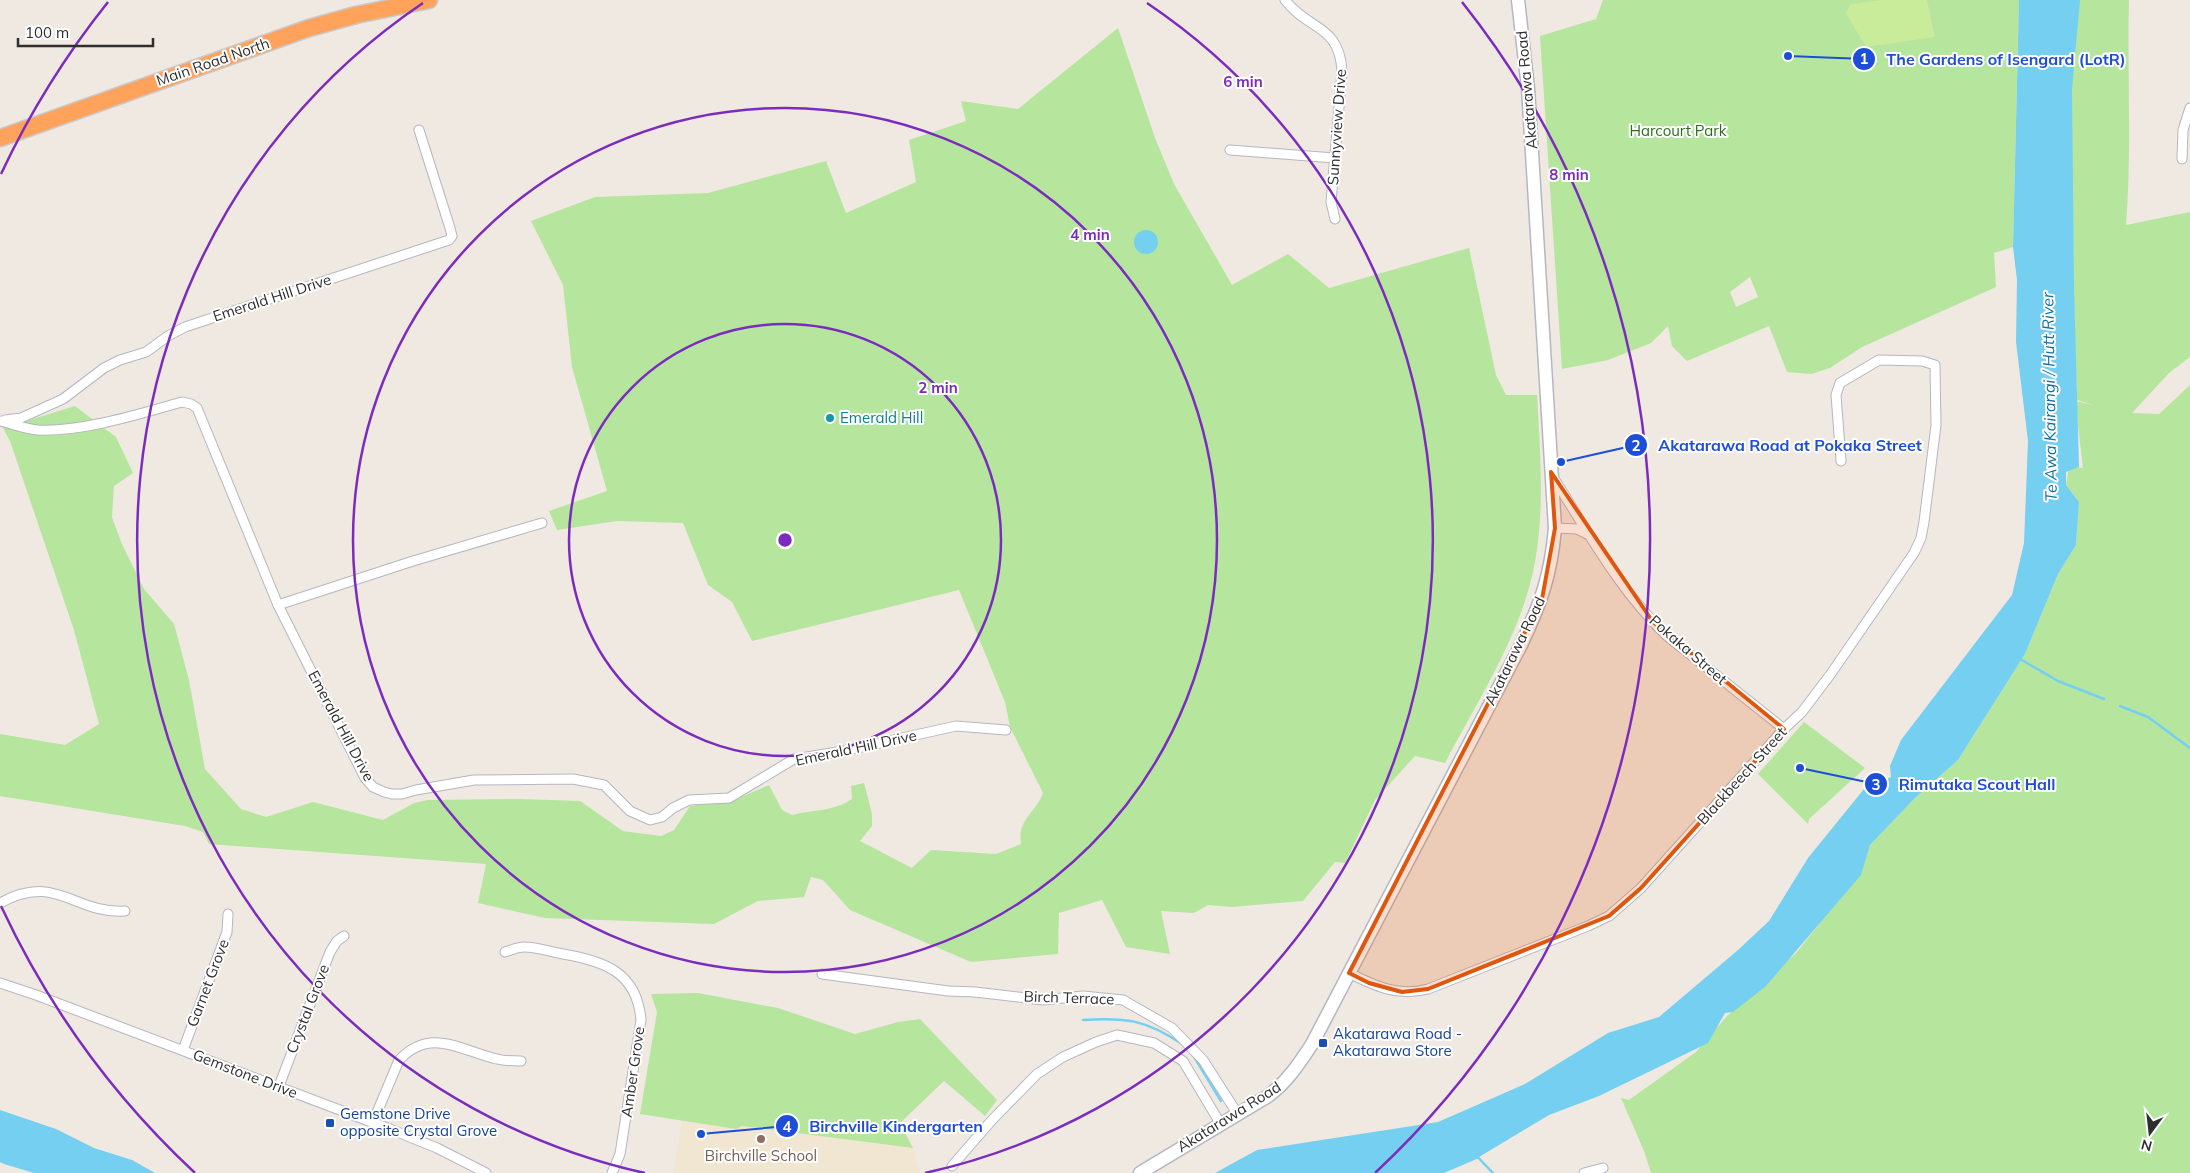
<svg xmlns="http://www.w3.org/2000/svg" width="2190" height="1173" viewBox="0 0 2190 1173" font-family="Mulish,sans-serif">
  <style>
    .education { fill: #f0e6d1 }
    .green { fill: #b6e59e; fill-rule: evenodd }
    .pitch { fill: #c9ec9a }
    .water { fill: #75cff0 }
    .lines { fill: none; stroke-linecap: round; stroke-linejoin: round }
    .stream { stroke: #75cff0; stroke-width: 2.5 }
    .street-casing { stroke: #b4b7c1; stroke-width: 11 }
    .secondary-casing { stroke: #b4b7c1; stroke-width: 15 }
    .highway-casing { stroke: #c9c9c9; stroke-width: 19 }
    .street { stroke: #fff; stroke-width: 9 }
    .secondary { stroke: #fff; stroke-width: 12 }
    .highway { stroke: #ffa35c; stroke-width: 16 }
    .marked { fill: #df570e; fill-opacity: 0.2; stroke: #df570e; stroke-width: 4; stroke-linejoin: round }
    .ring { fill: none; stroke: #7b2cbf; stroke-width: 2.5 }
    .culture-dot { fill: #0f9aa8; stroke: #fff; stroke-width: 2 }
    .transit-dot { fill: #1a4fb4; stroke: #fff; stroke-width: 2 }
    .education-dot { fill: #8d6e63; stroke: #fff; stroke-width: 2 }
    .labels { text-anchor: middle; stroke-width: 4; stroke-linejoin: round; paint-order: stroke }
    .street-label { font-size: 15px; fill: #2e2e2e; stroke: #fff }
    .park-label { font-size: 15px; fill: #2c6e1b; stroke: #fff }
    .culture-label { font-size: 15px; fill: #0d838f; stroke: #fff; text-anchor: start }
    .transit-label { font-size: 15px; fill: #164399; stroke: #fff; text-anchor: start }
    .education-label { font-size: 15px; fill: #785e54; stroke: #fff }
    .water-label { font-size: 16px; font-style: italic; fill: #0d6fa3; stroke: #fff }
    .centre { fill: #7b2cbf; stroke: #fff; stroke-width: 2.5 }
    .ring-label { font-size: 15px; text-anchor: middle; font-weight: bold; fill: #7b2cbf; stroke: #fff; stroke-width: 4; stroke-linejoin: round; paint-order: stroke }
    .leader { fill: none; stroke: #1d4ed8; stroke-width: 2 }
    .callout-dot { fill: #1d4ed8; stroke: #fff; stroke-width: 2 }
    .mark-label { font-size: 15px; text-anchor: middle; font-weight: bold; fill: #fff }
    .callout-label { font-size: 16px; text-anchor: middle; font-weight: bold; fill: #1d4ed8; stroke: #fff; stroke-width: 4; stroke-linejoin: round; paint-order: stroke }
  </style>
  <rect width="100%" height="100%" fill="#efe9e1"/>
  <polygon class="education" points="682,1121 736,1129 742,1126 913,1148 920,1173 673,1173"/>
  <g class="green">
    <path d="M1603,0H2019L2013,247L1994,253L1996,287L1862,347L1830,368L1811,374L1787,372L1769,326L1687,361L1672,346L1668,326L1651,343L1608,360L1562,369L1540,36L1596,19ZM1750,277L1758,297L1736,307L1730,292Z"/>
    <path d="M2072,0H2129C2127,75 2132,150 2126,225L2190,212V357L2169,373L2132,413L2159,414L2190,385V1173H1651L1644,1151L1621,1098L1629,1100L1696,1052L1727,1016L1797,952L1862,870L1870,845L1915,798L1958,760L2025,654L2058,574L2076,545L2079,502L2066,485L2069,466L2083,468L2075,401L2094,405L2077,400L2069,166Z"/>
    <path d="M1118,28L1155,138L1174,184L1232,285L1288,254L1329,288L1469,248L1496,375L1506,395H1537C1540,451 1545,507 1535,562C1522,634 1478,700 1445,763L1415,756L1375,800L1345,863L1335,862L1303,901L1232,907L1208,905L1194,913L1161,911L1170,954L1126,947L1102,900L1059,913L1058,954L971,962L850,910L823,880L811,877L804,897L758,901L714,924L545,918L478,903L486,864L209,844L203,832L185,826L0,796V734L65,745L99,724L74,630L10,441L3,428L75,406L116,437L133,473L114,486L112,517L121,542L144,589L174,624L189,680L205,769L241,809L266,817L313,802L383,820L414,803L428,800L520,799L580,801L623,831L661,836L674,830L690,806L732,801L769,785L782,810L792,815C812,810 835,811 852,799L851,786L864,783L872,814V826L860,841L912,868L931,850L996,854L1021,844C1017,819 1036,813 1043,793L1010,727L1005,702L959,590L752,641L732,602L708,585L683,523L617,521L557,530L549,511L607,491L572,367L563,285L531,221L595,197L708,193L826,161L846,213L916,182L909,140L966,121L961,101L1018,109Z"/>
    <polygon points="1804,722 1865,768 1809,819 1808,824 1758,774"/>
    <polygon points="698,993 778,1008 855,1034 898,1022 920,1019 997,1100 985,1116 944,1081 900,1123 913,1148 742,1126 736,1129 640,1114 657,1012 651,994"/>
  </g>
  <polygon class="pitch" points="1882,0 1927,0 1935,37 1866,47 1846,13 1851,4"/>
  <g class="water">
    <polygon points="2019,0 2080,0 2072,89 2074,287 2079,467 2066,472 2066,485 2079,502 2076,545 2058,574 2025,654 1958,760 1915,798 1870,845 1861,875 1766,986 1733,1012 1725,1013 1708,1043 1599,1096 1549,1115 1479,1157 1473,1152 1479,1158 1444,1173 1215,1173 1257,1150 1438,1122 1525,1084 1608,1033 1659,1017 1738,950 1769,921 1808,858 1864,789 1891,777 1890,766 1901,740 2012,595 2024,543 2028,441 2016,342 2017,280 2013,247"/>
    <circle cx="1146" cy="242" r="12"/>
    <polygon points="0,1110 56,1129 94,1148 132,1160 155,1173 34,1173 4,1164 0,1162"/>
  </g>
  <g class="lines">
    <g class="stream">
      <polyline points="2020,659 2058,681 2104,699"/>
      <polyline points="2120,706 2148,717 2190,748"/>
      <path d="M1083,1020C1126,1017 1146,1020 1182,1044"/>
      <polyline points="1193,1055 1221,1101"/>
      <polyline points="1470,1149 1493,1173"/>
    </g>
    <g class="street-casing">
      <g id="street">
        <path d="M1285,0C1309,31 1339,24 1342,71L1331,202L1335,219"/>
        <polyline points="1230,150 1334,158"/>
        <polyline points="2182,159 2183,130 2190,108"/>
        <polyline points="5,420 21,418 63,399 104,368 120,360 146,352 168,336 185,327 449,240 452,236 450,228 419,130"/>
        <path d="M0,421C13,424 25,429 38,430C83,432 139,414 182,402L191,404L197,408L278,605L365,778L373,787L384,792L392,794H402L416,790L474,780L573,779L604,785L630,811L650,820L662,817L673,808L689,800L729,798L794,759L844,751L956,726L1006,730"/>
        <path d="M1553,477C1588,532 1620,591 1667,636L1784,729"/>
        <polyline points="1555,528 1577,529 1587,534"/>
        <polyline points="278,605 413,561 542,523"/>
        <path d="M0,903C57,872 73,914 125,911"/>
        <path d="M505,952C511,950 518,947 524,947C537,947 551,952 563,954C604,961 637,972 641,1020L620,1154L612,1173"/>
        <path d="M1349,973C1375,986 1398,997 1428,989L1588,926L1609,916L1641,888L1784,729L1802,712L1830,675L1914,553L1921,538L1924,522L1936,425L1935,365L1922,361L1879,360L1840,383L1836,395L1841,461"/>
        <polyline points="822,974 948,991 975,992 1043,1000 1083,996 1123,1000 1172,1028 1203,1060 1237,1113"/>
        <polyline points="0,983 36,995 390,1129 437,1148 486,1173"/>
        <polyline points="183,1050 227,932 228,914"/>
        <polyline points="279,1086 330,952 337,941 344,936"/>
        <path d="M373,1122L399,1060C431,1026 461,1051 497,1059C505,1061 513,1061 521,1061"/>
        <polyline points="952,1166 992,1120 1037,1074 1063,1057 1096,1042 1117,1035 1154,1043 1183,1061 1220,1123"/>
        <polyline points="1584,1173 1603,1168"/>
      </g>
    </g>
    <g class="secondary-casing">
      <path id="secondary" d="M1140,1173L1268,1096C1287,1082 1299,1064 1312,1044L1521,645C1541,603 1551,575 1555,528L1528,88L1518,0"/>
    </g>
    <g class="highway-casing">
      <polyline id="highway" points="0,138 309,28 356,15 429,0"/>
    </g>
    <use href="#street" class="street"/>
    <use href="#secondary" class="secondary"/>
    <use href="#highway" class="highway"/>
  </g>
  <path class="marked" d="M1551,472L1653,622L1784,729L1641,888L1609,916L1428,989L1402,992L1369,983L1349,973L1542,599L1555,528Z"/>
  <g class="ring">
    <circle cx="785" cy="540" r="216"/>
    <circle cx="785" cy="540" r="432"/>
    <path d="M645 1173A648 648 0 0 1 423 3M1147 3A648 648 0 0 1 925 1173"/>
    <path d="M195 1173A865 865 0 0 1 1 906M1 174A865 865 0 0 1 108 2M1462 2A865 865 0 0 1 1375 1173"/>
  </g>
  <circle class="culture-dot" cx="830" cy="418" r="5"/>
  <g class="transit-dot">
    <rect x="1318" y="1038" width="10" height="10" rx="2.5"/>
    <rect x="325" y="1118" width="10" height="10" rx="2.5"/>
  </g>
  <circle class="education-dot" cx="761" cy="1139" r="5"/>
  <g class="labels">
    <g class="street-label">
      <text transform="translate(213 62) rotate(-19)" y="5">Main Road North</text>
      <text transform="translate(1527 90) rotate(-95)" y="5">Akatarawa Road</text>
      <text transform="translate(1337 127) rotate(-86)" y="5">Sunnyview Drive</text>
      <text transform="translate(272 298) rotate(-18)" y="5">Emerald Hill Drive</text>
      <text transform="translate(1688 650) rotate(41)" y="5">Pokaka Street</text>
      <text transform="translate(1515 651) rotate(-64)" y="5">Akatarawa Road</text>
      <text transform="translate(341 726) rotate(62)" y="5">Emerald Hill Drive</text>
      <text transform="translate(856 748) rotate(-12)" y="5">Emerald Hill Drive</text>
      <text transform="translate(1742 776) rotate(-48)" y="5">Blackbeech Street</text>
      <text transform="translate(208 983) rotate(-69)" y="5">Garnet Grove</text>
      <text transform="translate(1069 998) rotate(2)" y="5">Birch Terrace</text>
      <text transform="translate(308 1009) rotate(-69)" y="5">Crystal Grove</text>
      <text transform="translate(633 1072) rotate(-82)" y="5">Amber Grove</text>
      <text transform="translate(245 1074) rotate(21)" y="5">Gemstone Drive</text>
      <text transform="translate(1229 1117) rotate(-32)" y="5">Akatarawa Road</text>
    </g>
    <g class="park-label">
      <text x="1678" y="136">Harcourt Park</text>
    </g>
    <g class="culture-label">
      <text x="840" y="423">Emerald Hill</text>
    </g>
    <g class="transit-label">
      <text x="1333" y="1039">Akatarawa Road -<tspan x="1333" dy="17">Akatarawa Store</tspan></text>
      <text x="340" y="1119">Gemstone Drive<tspan x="340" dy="17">opposite Crystal Grove</tspan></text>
    </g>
    <g class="education-label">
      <text x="761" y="1161">Birchville School</text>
    </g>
    <g class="water-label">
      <text transform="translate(2049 397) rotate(-91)" y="6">Te Awa Kairangi / Hutt River</text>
    </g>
  </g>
  <circle cx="785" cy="540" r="8" class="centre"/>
  <g class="ring-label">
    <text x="1243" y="87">6 min</text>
    <text x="1569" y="180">8 min</text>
    <text x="1090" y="240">4 min</text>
    <text x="938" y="393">2 min</text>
  </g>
  <path class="leader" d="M1788 56L1864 59M1561 462L1636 445M1800 768L1876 784M701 1134L787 1126"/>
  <g class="callout-dot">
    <circle cx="1788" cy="56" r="5"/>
    <circle cx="1561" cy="462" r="5"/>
    <circle cx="1800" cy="768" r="5"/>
    <circle cx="701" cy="1134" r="5"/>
    <circle cx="1864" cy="59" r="12"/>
    <circle cx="1636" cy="445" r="12"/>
    <circle cx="1876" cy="784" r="12"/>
    <circle cx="787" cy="1126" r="12"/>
  </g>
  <g class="mark-label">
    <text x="1864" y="64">1</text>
    <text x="1636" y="451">2</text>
    <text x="1876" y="790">3</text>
    <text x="787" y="1132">4</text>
  </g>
  <g class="callout-label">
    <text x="2006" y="65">The Gardens of Isengard (LotR)</text>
    <text x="1790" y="451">Akatarawa Road at Pokaka Street</text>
    <text x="1977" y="790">Rimutaka Scout Hall</text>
    <text x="896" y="1132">Birchville Kindergarten</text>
  </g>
  <g transform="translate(2150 1133) rotate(195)" stroke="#ffffff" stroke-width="4" paint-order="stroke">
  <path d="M0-4L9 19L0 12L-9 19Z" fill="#2e2e2e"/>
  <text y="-8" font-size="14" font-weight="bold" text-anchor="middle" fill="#2e2e2e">N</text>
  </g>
  <path d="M18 38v8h135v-8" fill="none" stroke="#2e2e2e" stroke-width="2.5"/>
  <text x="25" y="38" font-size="15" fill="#2e2e2e" stroke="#ffffff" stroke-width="4" paint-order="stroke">100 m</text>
</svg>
